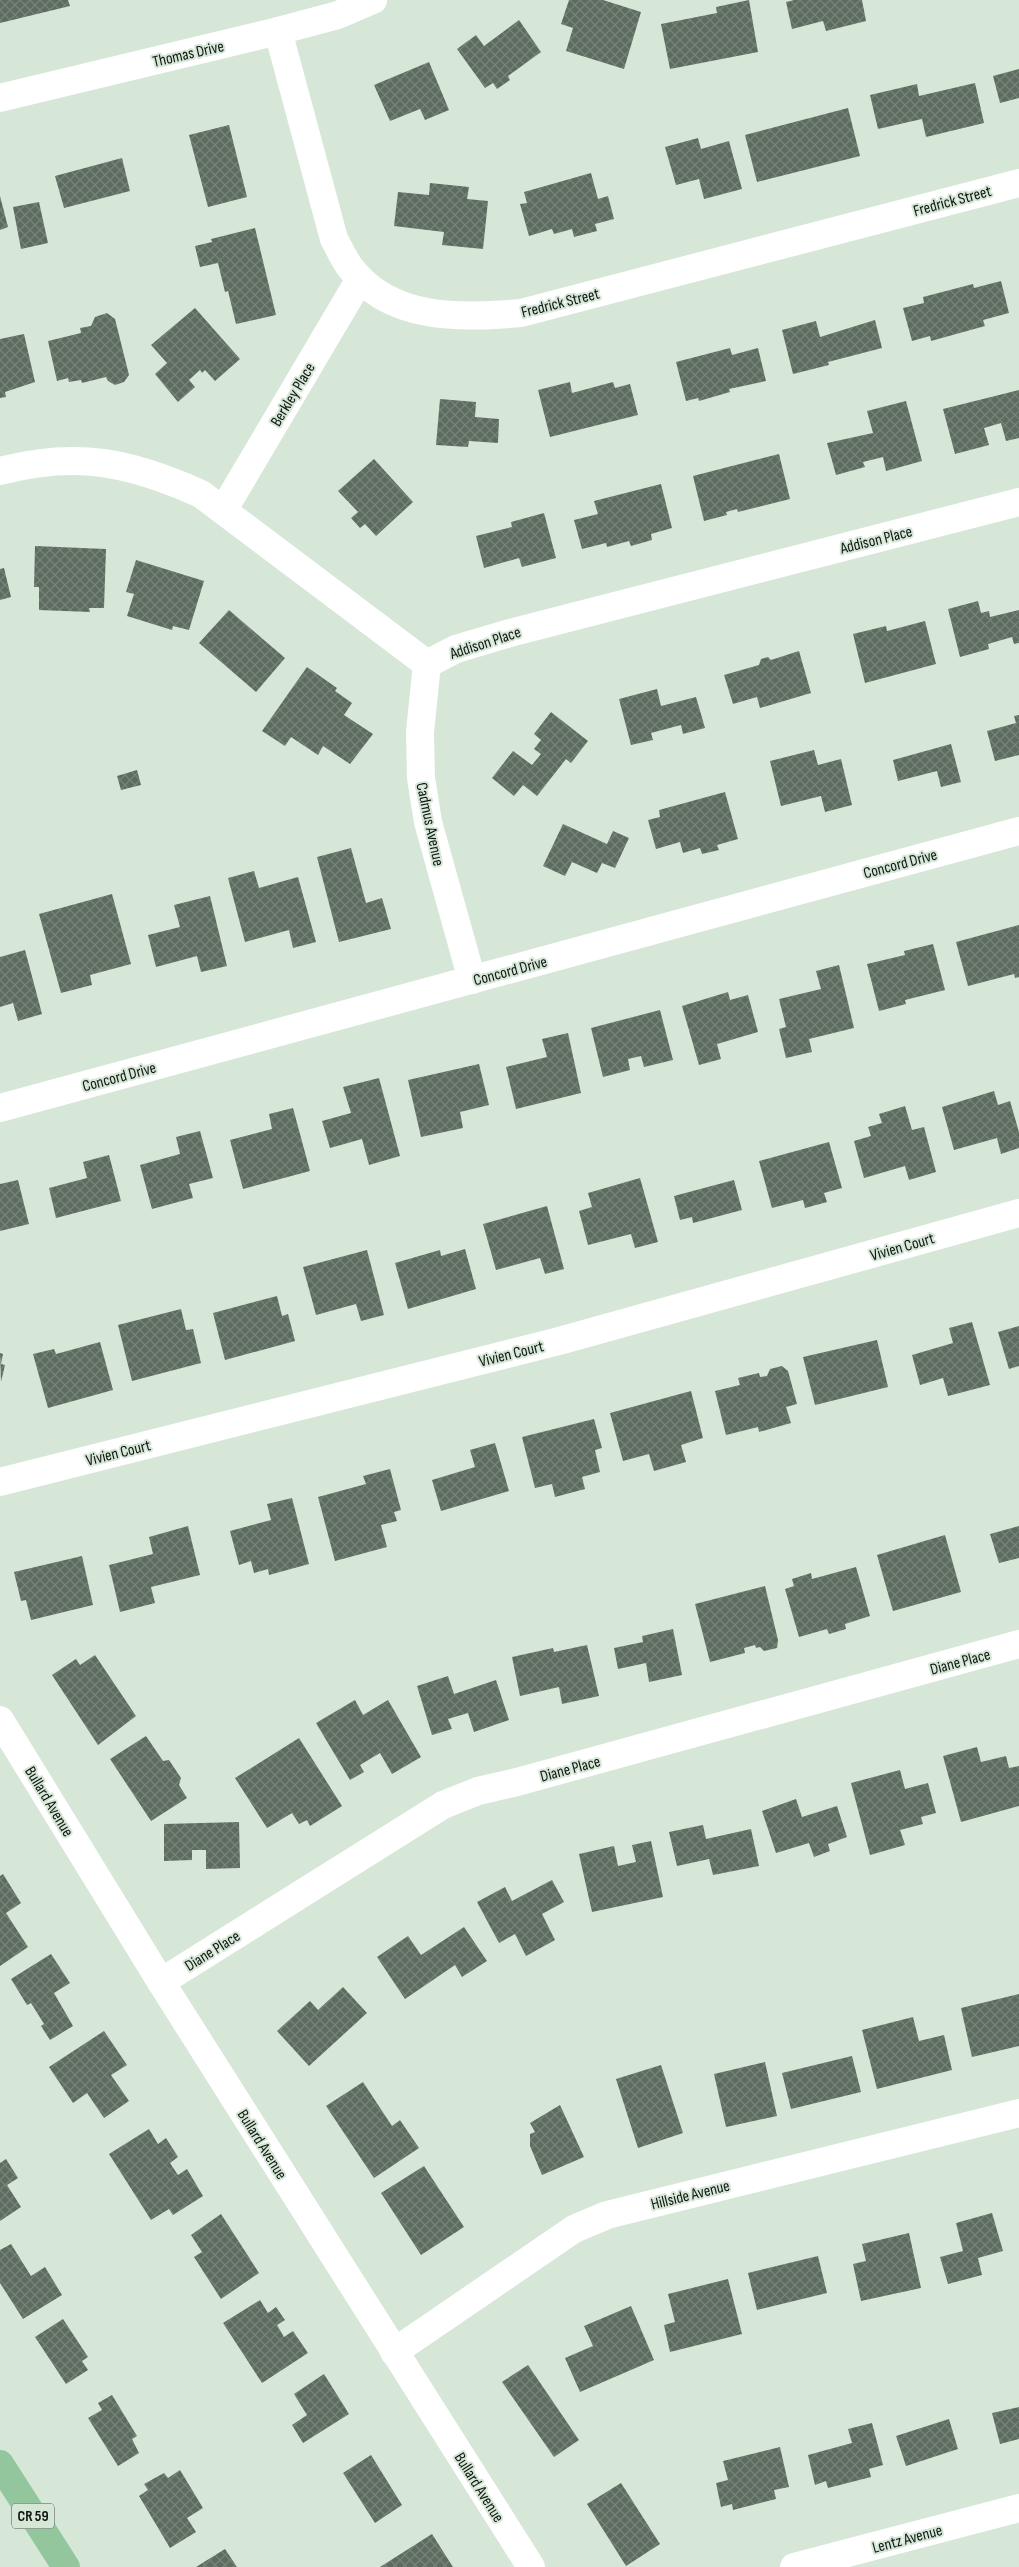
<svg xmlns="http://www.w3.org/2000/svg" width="1019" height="2567" viewBox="0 0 1019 2567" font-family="'Sofia Sans Condensed',sans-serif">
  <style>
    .building { fill: url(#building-cross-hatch) }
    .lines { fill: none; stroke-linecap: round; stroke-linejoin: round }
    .minor { stroke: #fff; stroke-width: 28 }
    .primary { stroke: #94c69e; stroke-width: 28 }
    .labels { text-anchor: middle; stroke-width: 4; stroke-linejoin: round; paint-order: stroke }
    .shield { fill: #d6e7d8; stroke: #4b544c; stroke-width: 1 }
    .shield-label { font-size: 15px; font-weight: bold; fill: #0f1510 }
    .street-label { font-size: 16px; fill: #0f1510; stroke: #d6e7d8 }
  </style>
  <defs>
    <pattern id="building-cross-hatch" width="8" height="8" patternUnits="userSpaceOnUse" patternTransform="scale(1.25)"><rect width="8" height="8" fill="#5d6c5f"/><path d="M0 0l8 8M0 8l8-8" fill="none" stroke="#788379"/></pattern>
  </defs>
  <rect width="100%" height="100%" fill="#d6e7d8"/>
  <g class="building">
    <polygon points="0,0 68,0 70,6 0,23"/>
    <polygon points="569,0 603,0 641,12 624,69 566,51 573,28 561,24"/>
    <polygon points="749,0 758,52 670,69 661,24 717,13 716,7"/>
    <polygon points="794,0 862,0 866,21 826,31 823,21 792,29 786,2"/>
    <polygon points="519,20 541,52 508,76 510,80 497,89 493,83 485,88 457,49 476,35 484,46"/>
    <polygon points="429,62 449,110 425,120 420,109 390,121 374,85"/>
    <polygon points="1019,69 1019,98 1000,103 993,76"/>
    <polygon points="975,83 984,123 926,137 922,119 878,129 870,95 917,84 919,96"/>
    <polygon points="848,108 860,156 757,182 745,135"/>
    <polygon points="229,125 247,197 208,207 189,135"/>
    <polygon points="698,138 701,149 729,141 742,189 704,199 699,179 676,185 665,147"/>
    <polygon points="122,158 130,191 64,208 55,176"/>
    <polygon points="591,173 598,199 608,196 614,219 595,224 597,231 574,237 572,229 554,234 552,229 529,236 520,204 527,203 524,192"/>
    <polygon points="430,183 469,187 467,199 488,201 483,249 442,245 444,232 394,226 398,192 429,195"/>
    <polygon points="0,196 8,227 0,230"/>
    <polygon points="39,202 48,243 21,249 13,207"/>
    <polygon points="255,228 276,315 236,324 228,291 225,292 218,263 200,267 195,246 212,242 211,239"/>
    <polygon points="1001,281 1009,313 983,320 985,326 931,341 930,336 912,341 903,308 924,303 923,297 973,284 974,288"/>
    <polygon points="195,308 240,359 215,381 205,370 202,373 200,370 189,380 195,387 178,402 155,374 167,363 151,345"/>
    <polygon points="107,313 115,319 129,375 124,382 115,385 108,381 106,377 82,383 81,380 69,382 68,378 57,381 48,341 81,333 80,328 91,326 95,317"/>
    <polygon points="875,320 882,348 828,362 829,365 793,374 782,330 816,321 820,337"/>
    <polygon points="24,334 35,382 5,392 6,397 0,398 0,339"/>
    <polygon points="730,348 732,355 758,348 766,381 729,389 730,392 699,401 698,398 686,401 676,362"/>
    <polygon points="570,382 572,393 613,382 615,388 630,384 638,415 550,437 538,390"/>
    <polygon points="1019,390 1019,438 1006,441 1001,423 984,428 989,445 955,454 943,409"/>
    <polygon points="440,399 476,402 475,417 499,419 498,443 469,441 468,447 436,445"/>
    <polygon points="906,401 922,461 886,471 883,457 863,462 865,467 836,475 827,443 873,433 867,411"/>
    <polygon points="779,454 790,499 738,512 737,509 726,512 727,515 704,521 693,476"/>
    <polygon points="374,459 413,502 376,536 365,524 360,528 351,518 358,512 338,491"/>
    <polygon points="661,484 672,528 651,534 652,540 631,546 629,541 607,547 606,543 582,549 574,520 598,514 594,501"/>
    <polygon points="544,513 556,558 522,567 519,558 484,568 476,536 512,527 511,522"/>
    <polygon points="35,546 106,549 104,608 89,608 90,612 39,610 39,587 34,587"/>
    <polygon points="136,560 204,581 189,630 173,626 172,630 127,616 134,594 126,592"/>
    <polygon points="4,568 11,597 0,600 0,569"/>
    <polygon points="978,601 981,613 989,611 990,617 1019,610 1019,643 1014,644 1012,637 988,644 989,649 960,657 948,609"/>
    <polygon points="229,610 285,658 256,692 199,643"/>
    <polygon points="925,621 936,664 865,683 853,634 886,626 887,631"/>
    <polygon points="799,651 811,693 760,708 757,697 733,704 724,675 759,665 761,659 768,657 771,660"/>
    <polygon points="307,667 337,688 335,691 352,703 344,715 373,734 350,764 323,746 318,755 291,737 285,746 262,731"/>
    <polygon points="657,689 661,706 696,697 705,728 683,734 681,725 651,733 653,740 631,745 619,699"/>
    <polygon points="551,712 588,741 571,763 566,759 537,796 523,785 514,796 492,778 513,751 532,765 541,754 534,749 541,740 534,734"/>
    <polygon points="1019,715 1019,755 995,761 987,731 1016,723 1014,716"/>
    <polygon points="951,744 961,782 941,787 937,771 898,781 893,760"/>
    <polygon points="814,750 818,765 841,759 852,805 825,812 821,796 781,806 770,761"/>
    <polygon points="137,770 141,785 121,790 117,776"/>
    <polygon points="725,792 738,839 717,845 719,850 702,854 700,848 683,853 680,842 656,849 648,820 660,817 659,810"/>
    <polygon points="563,824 607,844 613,831 629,838 615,868 602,863 597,873 572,862 565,876 543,866"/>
    <polygon points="351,848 366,903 382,898 391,929 339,942 317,857"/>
    <polygon points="254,871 259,888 298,877 316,942 293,948 289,930 245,942 228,878"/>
    <polygon points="112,894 131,964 90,975 92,985 61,993 39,914"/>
    <polygon points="210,896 227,966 201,972 197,956 156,967 148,935 180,927 174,905"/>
    <polygon points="1019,925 1019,977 1015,978 1014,974 968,986 956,942"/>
    <polygon points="933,944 945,990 905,1000 906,1004 879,1011 867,964 905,955 904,951"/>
    <polygon points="25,950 42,1014 18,1021 13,1003 0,1007 0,957"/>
    <polygon points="839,965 854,1028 809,1039 812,1052 786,1058 779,1029 786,1027 779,999 821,989 816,971"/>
    <polygon points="728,992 730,1000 748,995 758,1032 717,1044 721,1059 699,1065 682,1006"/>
    <polygon points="660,1010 673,1060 644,1067 641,1056 628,1059 630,1070 603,1077 591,1028"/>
    <polygon points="568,1033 581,1093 516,1109 506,1067 547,1057 542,1039"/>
    <polygon points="479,1064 489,1105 460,1112 463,1128 421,1137 408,1080"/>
    <polygon points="379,1078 400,1156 369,1165 362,1139 330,1148 322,1121 351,1113 343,1087"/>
    <polygon points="994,1091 998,1105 1010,1101 1019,1132 1019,1148 1001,1154 997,1138 954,1150 942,1107"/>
    <polygon points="905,1106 912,1130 924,1127 936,1172 909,1180 905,1166 864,1178 854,1141 871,1136 868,1127 882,1123 879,1114"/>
    <polygon points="293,1108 310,1171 243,1189 230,1140 272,1129 269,1114"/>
    <polygon points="200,1131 213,1178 189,1184 193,1198 152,1209 140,1165 180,1154 176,1137"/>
    <polygon points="829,1142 842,1188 824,1193 827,1202 805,1208 803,1200 772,1208 759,1161"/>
    <polygon points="109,1155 121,1201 56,1218 49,1188 87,1178 83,1162"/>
    <polygon points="640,1178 658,1242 635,1248 631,1234 588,1245 579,1211 592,1207 588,1193"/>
    <polygon points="18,1180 29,1224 0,1231 0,1184"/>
    <polygon points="734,1180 742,1210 693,1223 692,1217 680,1220 674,1196"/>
    <polygon points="547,1206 564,1269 545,1274 540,1258 496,1270 483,1224"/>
    <polygon points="465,1249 476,1289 408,1309 395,1263 440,1250 441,1256"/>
    <polygon points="367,1250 384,1315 361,1321 356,1304 316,1315 303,1267"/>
    <polygon points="277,1296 282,1316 288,1314 295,1341 225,1360 213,1313"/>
    <polygon points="181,1309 186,1330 193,1329 201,1363 132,1381 118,1325"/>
    <polygon points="972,1322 990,1385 948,1396 943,1378 920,1385 912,1355 953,1343 949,1328"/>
    <polygon points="1019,1326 1019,1366 1009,1369 998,1332"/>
    <polygon points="877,1340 888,1387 815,1405 803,1357"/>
    <polygon points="100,1342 113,1390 48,1408 33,1354 54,1349 56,1354"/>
    <polygon points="0,1353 3,1354 1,1364 5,1365 1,1382"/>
    <polygon points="782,1366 788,1371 797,1404 786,1407 791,1423 759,1432 758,1427 726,1435 715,1391 740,1385 738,1378 759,1373 760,1377 767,1376 770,1369"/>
    <polygon points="691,1391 703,1438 681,1445 686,1462 654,1471 649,1454 623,1461 610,1413"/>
    <polygon points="594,1419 602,1448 595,1450 600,1472 582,1477 585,1489 555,1497 552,1484 535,1488 522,1437"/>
    <polygon points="495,1443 509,1491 441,1511 432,1480 475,1467 470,1450"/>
    <polygon points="390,1469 401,1510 394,1512 397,1521 381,1525 387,1547 335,1561 318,1497 366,1484 363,1476"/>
    <polygon points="292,1498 309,1564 269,1575 268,1569 254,1573 251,1561 239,1565 230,1531 271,1520 267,1504"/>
    <polygon points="188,1526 200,1575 151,1587 155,1603 120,1612 109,1565 153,1554 149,1537"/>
    <polygon points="1019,1526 1019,1558 999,1563 990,1534"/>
    <polygon points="945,1535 961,1592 893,1611 877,1555"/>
    <polygon points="82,1556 93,1605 31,1620 26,1600 21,1601 14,1572"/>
    <polygon points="856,1567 870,1616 845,1624 846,1629 829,1634 827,1629 799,1637 785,1589 794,1586 792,1579 811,1573 812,1579"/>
    <polygon points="765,1586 778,1640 777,1648 764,1651 760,1647 756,1648 755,1645 744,1648 745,1653 710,1662 695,1604"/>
    <polygon points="673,1629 682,1675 649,1682 646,1663 618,1669 614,1648 643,1642 642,1636"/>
    <polygon points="587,1645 599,1696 562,1704 559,1687 520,1696 512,1657 553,1648 554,1652"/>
    <polygon points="95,1655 136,1716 98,1745 52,1675 76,1659 80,1665"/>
    <polygon points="448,1676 454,1694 496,1680 509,1720 474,1732 468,1713 448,1719 452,1729 432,1735 417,1686"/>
    <polygon points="355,1700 363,1715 388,1700 421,1757 392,1774 380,1753 360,1765 364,1772 350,1780 316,1723"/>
    <polygon points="146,1736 163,1761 169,1760 181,1778 179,1785 187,1798 151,1821 110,1759"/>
    <polygon points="299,1738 342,1806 310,1826 307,1820 299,1824 292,1813 267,1828 235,1778"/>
    <polygon points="977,1747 981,1762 1006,1756 1009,1768 1019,1766 1019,1806 961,1822 943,1756"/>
    <polygon points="900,1770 905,1789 928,1783 936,1813 921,1817 923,1824 900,1830 905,1845 870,1855 851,1783"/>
    <polygon points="796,1799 802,1817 837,1806 847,1837 828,1844 830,1851 814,1857 809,1843 776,1853 762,1811"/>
    <polygon points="239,1822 240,1868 206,1869 206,1850 192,1850 192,1860 164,1861 164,1824"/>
    <polygon points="703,1825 706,1839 751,1829 759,1866 713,1875 709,1859 677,1866 669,1832"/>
    <polygon points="651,1841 663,1897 592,1912 579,1854 614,1846 618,1866 636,1862 632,1845"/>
    <polygon points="3,1874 21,1903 6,1913 28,1947 0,1966 0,1876"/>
    <polygon points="552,1880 564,1902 542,1914 555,1940 526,1956 515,1934 499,1943 477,1902 505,1887 512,1901"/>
    <polygon points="464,1927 487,1961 462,1977 455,1965 405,1999 377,1957 408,1936 421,1955"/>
    <polygon points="51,1954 70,1983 54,1993 73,2026 50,2040 41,2026 44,2024 31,2003 27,2005 11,1979"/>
    <polygon points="343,1987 367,2013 309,2066 277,2031 310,2001 318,2010"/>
    <polygon points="1019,1994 1019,2046 972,2057 961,2008"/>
    <polygon points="913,2017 919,2041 944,2035 952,2070 877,2089 862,2030"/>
    <polygon points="104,2031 127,2065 111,2075 129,2101 104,2118 87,2093 73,2103 49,2067"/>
    <polygon points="852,2056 861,2092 791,2109 782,2073"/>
    <polygon points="765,2062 777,2116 726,2127 714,2074"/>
    <polygon points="661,2065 683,2133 638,2148 616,2079"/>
    <polygon points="363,2082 392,2126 400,2120 419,2148 374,2178 326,2106"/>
    <polygon points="560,2105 584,2157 542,2175 530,2146 530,2134 535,2132 530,2123"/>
    <polygon points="149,2129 158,2144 166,2138 178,2157 170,2163 178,2175 187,2169 203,2196 173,2215 169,2209 151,2220 109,2154"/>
    <polygon points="6,2159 18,2178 7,2185 21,2207 0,2221 0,2163"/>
    <polygon points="424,2166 464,2227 421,2255 381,2193"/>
    <polygon points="992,2213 1003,2251 978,2258 982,2275 948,2284 940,2257 963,2251 956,2223"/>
    <polygon points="221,2214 259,2273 221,2299 194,2257 202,2252 191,2235"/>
    <polygon points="909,2233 921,2288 861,2301 853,2264 866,2261 862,2244"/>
    <polygon points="11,2244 31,2276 45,2267 62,2295 23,2319 0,2283 0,2250"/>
    <polygon points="818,2256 827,2293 757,2310 748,2273"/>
    <polygon points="728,2279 742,2334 670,2352 664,2325 675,2322 668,2294"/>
    <polygon points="260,2300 268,2313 276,2307 285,2320 277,2325 284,2337 293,2331 308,2353 262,2383 223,2323"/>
    <polygon points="631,2306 654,2360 580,2392 565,2358 593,2346 584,2326"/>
    <polygon points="63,2319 88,2357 82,2361 88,2370 66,2384 35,2337"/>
    <polygon points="528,2365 579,2440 554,2457 502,2382"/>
    <polygon points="324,2374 349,2414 303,2443 292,2425 307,2415 294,2394"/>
    <polygon points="112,2395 137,2436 132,2439 139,2453 118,2466 88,2418 102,2410 98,2403"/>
    <polygon points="1019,2407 1019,2439 1000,2444 992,2413"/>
    <polygon points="949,2419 958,2449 906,2466 896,2436"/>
    <polygon points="872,2423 883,2465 869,2469 871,2477 828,2488 826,2481 815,2485 808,2455 852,2443 848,2429"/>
    <polygon points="780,2447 789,2487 774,2490 776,2499 733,2510 732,2504 721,2507 716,2483 728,2480 723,2461"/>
    <polygon points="371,2455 402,2505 375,2523 343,2473"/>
    <polygon points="180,2470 203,2508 187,2518 196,2532 170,2548 139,2496 148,2490 144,2484 164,2473 168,2478"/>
    <polygon points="621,2483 660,2544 626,2566 587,2504"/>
    <polygon points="432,2534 453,2567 380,2567"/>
    <polygon points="225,2549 237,2567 196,2567"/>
  </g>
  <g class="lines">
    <g class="minor">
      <path d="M278,31L334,239C339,248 343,257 349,266C389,321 460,318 521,313L1019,183"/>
      <polyline points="0,98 278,31 338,15 373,0"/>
      <path d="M0,471C77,451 130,462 201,494L427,664"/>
      <polyline points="224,509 360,279"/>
      <polyline points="427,664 456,649 510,633 1019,502"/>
      <polyline points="427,664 420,732 421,778 428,822 472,980"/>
      <polyline points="0,1108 1019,831"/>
      <polyline points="0,1482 559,1341 1019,1213"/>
      <polyline points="0,1720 161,1982 531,2567"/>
      <polyline points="161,1982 443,1805 478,1791 517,1782 1019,1644"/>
      <polyline points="394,2352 574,2229 607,2215 1019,2113"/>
      <polyline points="794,2567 1019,2508"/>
    </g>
    <polyline class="primary" points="0,2464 66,2567"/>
  </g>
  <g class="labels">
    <rect class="shield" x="12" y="2503.5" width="42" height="25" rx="4"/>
    <g class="shield-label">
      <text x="33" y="2521">CR 59</text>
    </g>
    <g class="street-label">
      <text transform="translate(188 53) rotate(-13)" y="6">Thomas Drive</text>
      <text transform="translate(952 200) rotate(-15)" y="6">Fredrick Street</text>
      <text transform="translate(560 302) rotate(-14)" y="6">Fredrick Street</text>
      <text transform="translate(292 394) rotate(-59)" y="6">Berkley Place</text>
      <text transform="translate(876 539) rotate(-14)" y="6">Addison Place</text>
      <text transform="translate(485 642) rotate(-18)" y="6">Addison Place</text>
      <text transform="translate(431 824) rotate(78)" y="6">Cadmus Avenue</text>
      <text transform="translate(900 863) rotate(-15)" y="6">Concord Drive</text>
      <text transform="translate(510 970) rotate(-15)" y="6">Concord Drive</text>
      <text transform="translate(119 1076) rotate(-15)" y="6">Concord Drive</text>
      <text transform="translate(902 1246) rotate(-16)" y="6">Vivien Court</text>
      <text transform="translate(511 1353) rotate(-14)" y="6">Vivien Court</text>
      <text transform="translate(118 1452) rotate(-14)" y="6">Vivien Court</text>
      <text transform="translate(960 1661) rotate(-15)" y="6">Diane Place</text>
      <text transform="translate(570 1768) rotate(-15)" y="6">Diane Place</text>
      <text transform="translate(50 1801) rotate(59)" y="6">Bullard Avenue</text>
      <text transform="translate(212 1950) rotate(-32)" y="6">Diane Place</text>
      <text transform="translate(263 2144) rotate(58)" y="6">Bullard Avenue</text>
      <text transform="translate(690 2194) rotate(-14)" y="6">Hillside Avenue</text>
      <text transform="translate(480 2487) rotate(58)" y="6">Bullard Avenue</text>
      <text transform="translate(907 2538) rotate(-15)" y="6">Lentz Avenue</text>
    </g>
  </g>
</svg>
